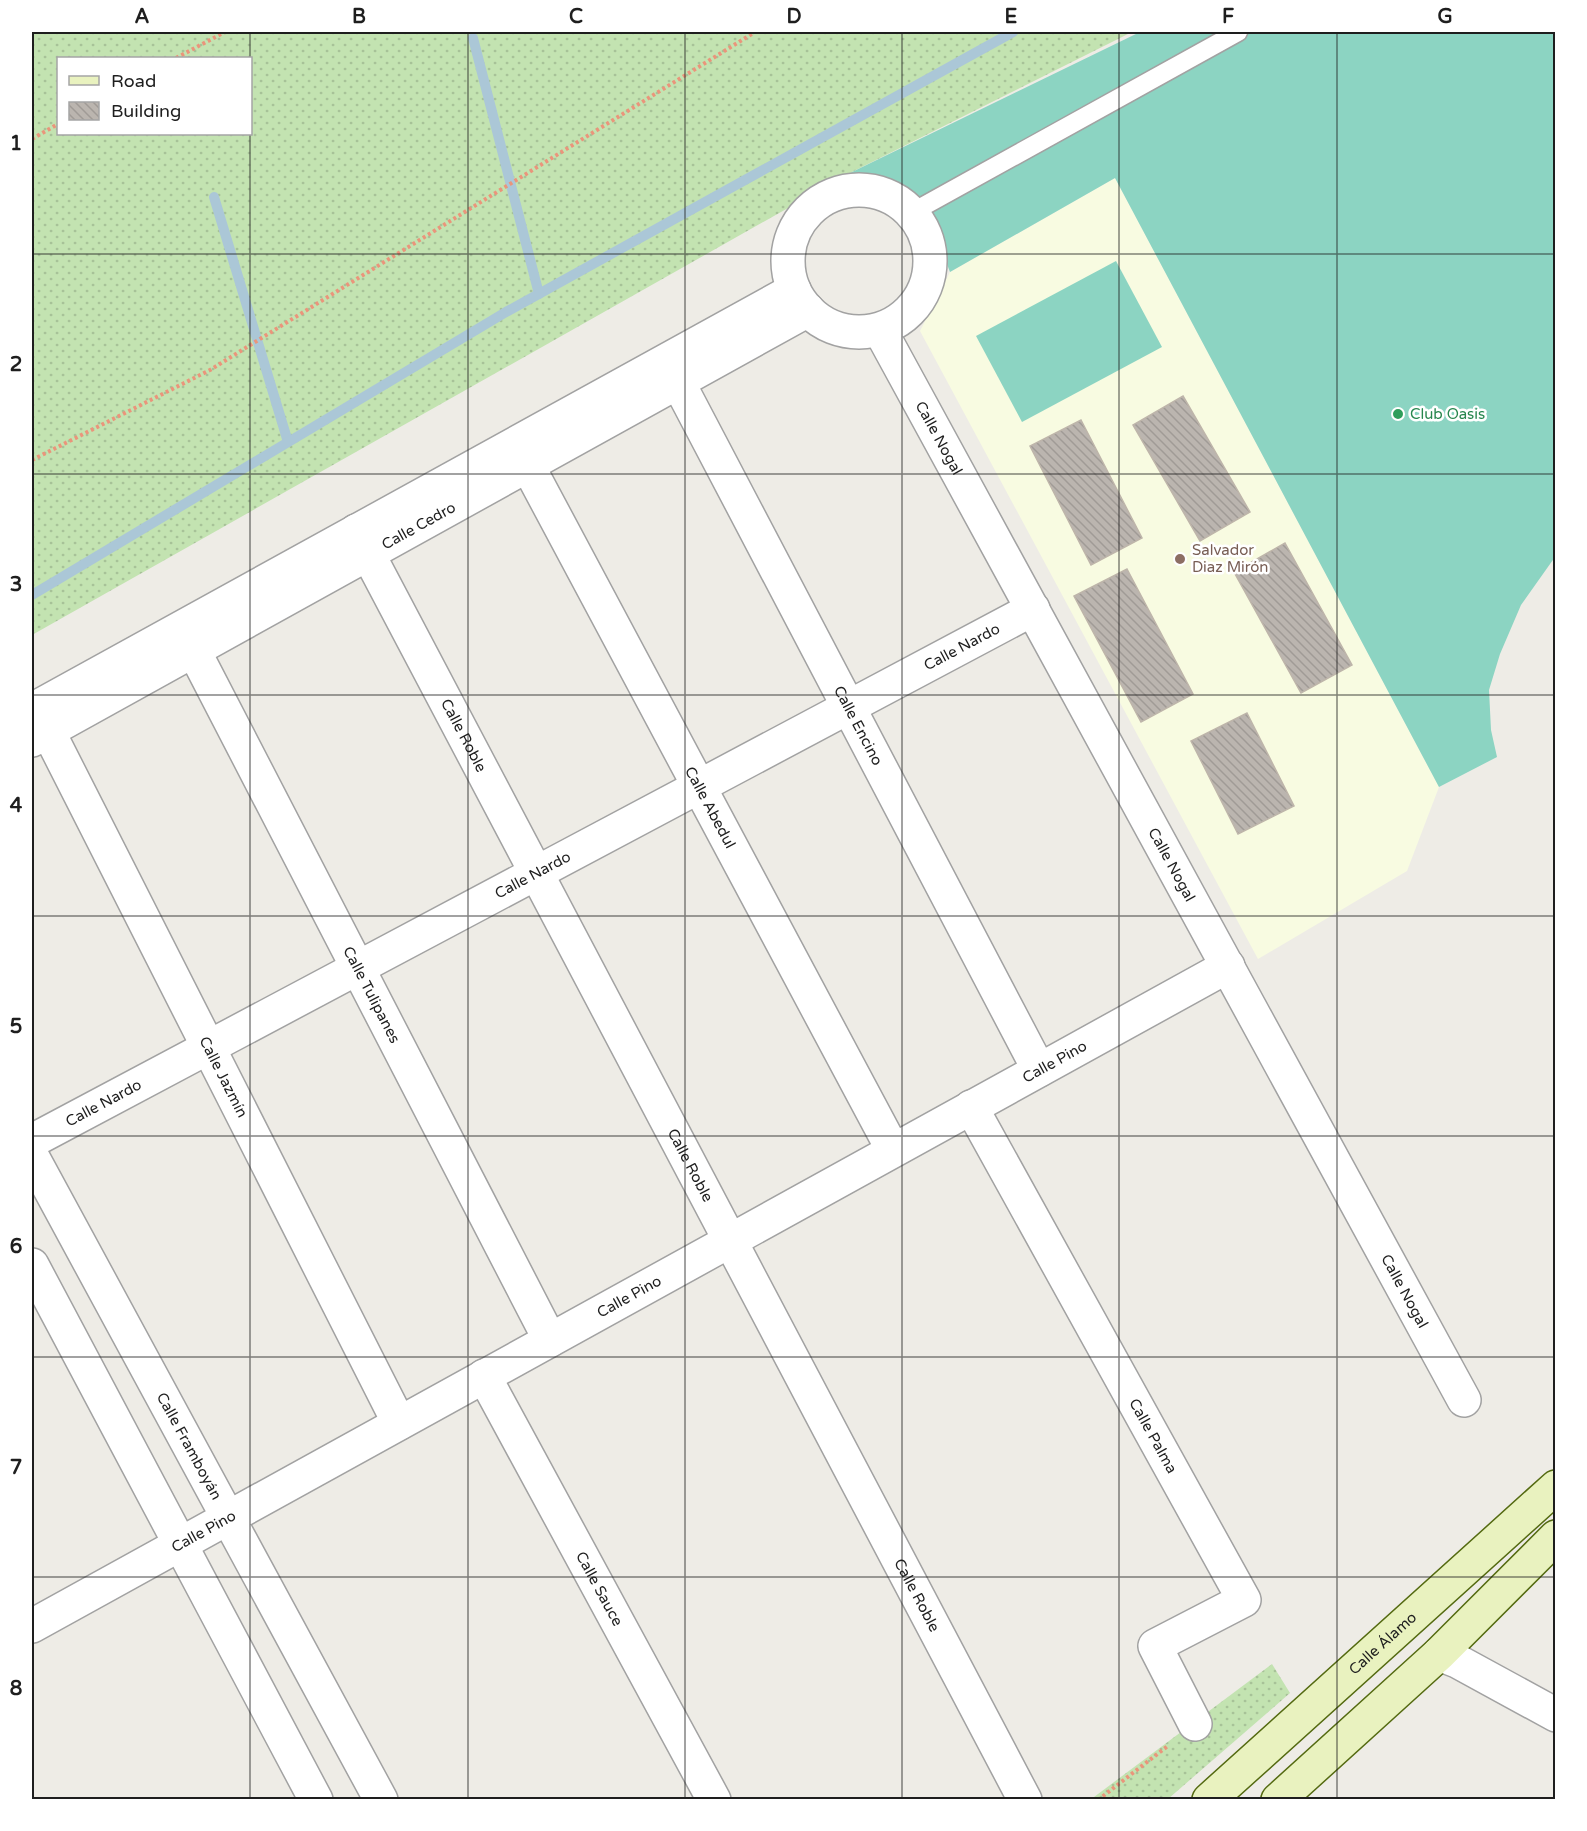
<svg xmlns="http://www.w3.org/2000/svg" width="1587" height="1831" viewBox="0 0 1587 1831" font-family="'Varela Round',sans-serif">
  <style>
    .education { fill: #f8fbe1 }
    .grass { fill: url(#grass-dots); fill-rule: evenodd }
    .pitch { fill: #8cd4c2 }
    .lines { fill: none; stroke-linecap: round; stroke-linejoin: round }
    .stream { stroke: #abc7d7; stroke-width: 10 }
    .building { fill: url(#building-back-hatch); stroke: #beb5aa; stroke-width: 1.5 }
    .service-casing { stroke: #a2a2a2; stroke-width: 21 }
    .minor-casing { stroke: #a2a2a2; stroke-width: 36 }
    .secondary-casing { stroke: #546a11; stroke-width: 36 }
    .path { stroke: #ea957b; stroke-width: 4; stroke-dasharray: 3 3; stroke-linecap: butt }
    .service { stroke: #fff; stroke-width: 18 }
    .minor { stroke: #fff; stroke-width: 33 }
    .secondary { stroke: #e9f2bf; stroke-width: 33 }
    .grid { fill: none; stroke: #1e1e1e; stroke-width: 1.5; stroke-opacity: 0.55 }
    .leisure-dot { fill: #2e9e5b; stroke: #fff; stroke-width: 2 }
    .education-dot { fill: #8d6e63; stroke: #fff; stroke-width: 2 }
    .labels { text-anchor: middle; stroke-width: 5; stroke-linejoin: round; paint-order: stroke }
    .leisure-label { font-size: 15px; fill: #27864d; stroke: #fff; text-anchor: start }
    .street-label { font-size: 15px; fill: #1e1e1e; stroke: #fff }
    .education-label { font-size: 15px; fill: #785e54; stroke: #fff; text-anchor: start }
    .neatline { fill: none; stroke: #1e1e1e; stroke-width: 2 }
    .grid-label { font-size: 20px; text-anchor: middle; font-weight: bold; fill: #1e1e1e }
  </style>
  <defs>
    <pattern id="grass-dots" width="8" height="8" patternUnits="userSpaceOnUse" patternTransform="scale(1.5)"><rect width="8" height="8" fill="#c3e3b1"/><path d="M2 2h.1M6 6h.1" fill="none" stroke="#a7c298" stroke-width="1.8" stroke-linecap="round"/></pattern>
    <pattern id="building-back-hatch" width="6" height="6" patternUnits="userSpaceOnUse" patternTransform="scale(1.5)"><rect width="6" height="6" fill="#bbb5af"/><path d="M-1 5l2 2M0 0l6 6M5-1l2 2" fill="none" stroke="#a09b96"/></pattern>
  </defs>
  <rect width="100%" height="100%" fill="#eeece6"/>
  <polygon class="education" points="1115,178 1439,787 1407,871 1258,959 920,331 950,272"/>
  <g class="grass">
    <path d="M32,32H1132L850,173L32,635ZM250,58V134H58V58Z"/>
    <polygon points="1272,1664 1290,1693 1168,1799 1090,1800"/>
  </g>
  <g class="pitch">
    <polygon points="1140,32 1555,32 1555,557 1521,605 1500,654 1489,690 1491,730 1497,757 1439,787 1115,178 950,272 925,208 897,187 850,173"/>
    <polygon points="1116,261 1162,347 1022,422 976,336"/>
  </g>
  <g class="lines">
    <g class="stream">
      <polyline points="473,38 539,294"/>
      <polyline points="214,197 288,442"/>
      <polyline points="32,595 506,312 1013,32"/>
    </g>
  </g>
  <g class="building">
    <polygon points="1183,396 1250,512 1200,541 1133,425"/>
    <polygon points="1081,420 1142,538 1091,565 1030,446"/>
    <polygon points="1285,543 1352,665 1301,693 1234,572"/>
    <polygon points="1127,569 1193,694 1141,722 1074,596"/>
    <polygon points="1247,713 1294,806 1238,834 1191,741"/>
  </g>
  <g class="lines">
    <g class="service-casing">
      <polyline id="service" points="911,213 1238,32"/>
    </g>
    <g class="minor-casing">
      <g id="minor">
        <circle cx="859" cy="261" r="71"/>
        <path id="s1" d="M880,330L1464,1400"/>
        <path id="s2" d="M678,382L1039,1070"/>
        <path id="s3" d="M528,466L893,1150"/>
        <path id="s4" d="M356,531L1025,1800"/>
        <path id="s5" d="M194,651L550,1340"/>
        <polyline points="32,710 794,290"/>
        <path id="s6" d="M48,731L399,1423"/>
        <path id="s7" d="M32,740L808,310"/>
        <path id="s8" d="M971,1107L1244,1600L1155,1646L1195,1724"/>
        <path id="s9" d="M32,1141L1033,609"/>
        <path id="s10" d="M32,1156L381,1800"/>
        <polyline points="32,1265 316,1800"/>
        <path id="s11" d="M484,1376L714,1800"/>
        <path id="s12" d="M32,1626L1228,966"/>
        <polyline points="1439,1654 1457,1661 1556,1715"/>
      </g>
    </g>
    <g class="secondary-casing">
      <g id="secondary">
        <path id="s13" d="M1209,1800L1556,1487"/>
        <polyline points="1278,1800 1439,1654 1556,1537"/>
      </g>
    </g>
    <g class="path">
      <polyline points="176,58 225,32"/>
      <polyline points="32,139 58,124"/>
      <polyline points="32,460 210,370 755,32"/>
      <polyline points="1098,1800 1169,1745"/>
    </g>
    <use href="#service" class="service"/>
    <use href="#minor" class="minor"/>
    <use href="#secondary" class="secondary"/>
  </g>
  <path class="grid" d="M250,32V58M468,32V1800M685,32V1800M902,32V1800M1119,32V1800M1337,32V1800M250,134V1800M32,254H1556M32,474H1556M32,695H1556M32,916H1556M32,1136H1556M32,1357H1556M32,1577H1556"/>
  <circle class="leisure-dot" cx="1398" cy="414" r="6"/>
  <circle class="education-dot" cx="1180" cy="559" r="6"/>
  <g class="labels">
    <g class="leisure-label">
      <text x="1410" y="419">Club Oasis</text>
    </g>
    <g class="street-label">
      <text dy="5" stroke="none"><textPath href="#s1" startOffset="123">Calle Nogal</textPath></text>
      <text dy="5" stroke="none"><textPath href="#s7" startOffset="442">Calle Cedro</textPath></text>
      <text dy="5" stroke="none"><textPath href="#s9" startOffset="1053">Calle Nardo</textPath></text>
      <text dy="5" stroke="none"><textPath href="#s2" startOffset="388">Calle Encino</textPath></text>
      <text dy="5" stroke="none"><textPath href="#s4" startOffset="231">Calle Roble</textPath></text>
      <text dy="5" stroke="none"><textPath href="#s3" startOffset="387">Calle Abedul</textPath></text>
      <text dy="5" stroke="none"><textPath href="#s1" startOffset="609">Calle Nogal</textPath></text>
      <text dy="5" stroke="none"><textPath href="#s9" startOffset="567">Calle Nardo</textPath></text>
      <text dy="5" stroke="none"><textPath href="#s5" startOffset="387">Calle Tulipanes</textPath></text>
      <text dy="5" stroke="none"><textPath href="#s12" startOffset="1168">Calle Pino</textPath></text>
      <text dy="5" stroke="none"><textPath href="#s6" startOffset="388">Calle Jazmín</textPath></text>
      <text dy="5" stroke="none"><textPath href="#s9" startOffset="81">Calle Nardo</textPath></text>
      <text dy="5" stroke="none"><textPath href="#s4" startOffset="717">Calle Roble</textPath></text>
      <text dy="5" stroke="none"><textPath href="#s1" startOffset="1095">Calle Nogal</textPath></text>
      <text dy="5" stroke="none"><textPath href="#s12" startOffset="682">Calle Pino</textPath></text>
      <text dy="5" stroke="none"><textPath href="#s8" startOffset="376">Calle Palma</textPath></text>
      <text dy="5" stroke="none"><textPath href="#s10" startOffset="330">Calle Framboyán</textPath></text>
      <text dy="5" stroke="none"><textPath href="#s12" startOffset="196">Calle Pino</textPath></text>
      <text dy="5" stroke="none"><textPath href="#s11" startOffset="242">Calle Sauce</textPath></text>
      <text dy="5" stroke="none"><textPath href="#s4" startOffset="1203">Calle Roble</textPath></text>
      <text dy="5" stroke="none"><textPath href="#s13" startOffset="234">Calle Álamo</textPath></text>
    </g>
    <g class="education-label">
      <text x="1192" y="555">Salvador<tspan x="1192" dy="17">Diaz Mirón</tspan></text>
    </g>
  </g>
  <rect width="1587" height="1831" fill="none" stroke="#ffffff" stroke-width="66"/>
  <rect x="57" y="57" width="195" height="78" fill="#ffffff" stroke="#a5a5a5" stroke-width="1.5"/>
  <rect x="69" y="76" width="30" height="9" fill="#e9f2bf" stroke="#a5a5a5" stroke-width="1.5"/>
  <text x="111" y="87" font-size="18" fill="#1e1e1e">Road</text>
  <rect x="69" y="102" width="30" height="18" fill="url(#building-back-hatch)" stroke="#a5a5a5" stroke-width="1.5"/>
  <text x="111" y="117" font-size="18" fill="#1e1e1e">Building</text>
  <rect x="33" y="33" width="1521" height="1765" class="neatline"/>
  <g class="grid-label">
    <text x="142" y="23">A</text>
    <text x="359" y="23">B</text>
    <text x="576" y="23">C</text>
    <text x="794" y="23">D</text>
    <text x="1011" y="23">E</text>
    <text x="1228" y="23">F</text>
    <text x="1445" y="23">G</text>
    <text x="16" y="150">1</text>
    <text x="16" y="371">2</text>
    <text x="16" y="591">3</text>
    <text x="16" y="812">4</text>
    <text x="16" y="1033">5</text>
    <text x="16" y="1253">6</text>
    <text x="16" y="1474">7</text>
    <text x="16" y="1695">8</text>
  </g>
</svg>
